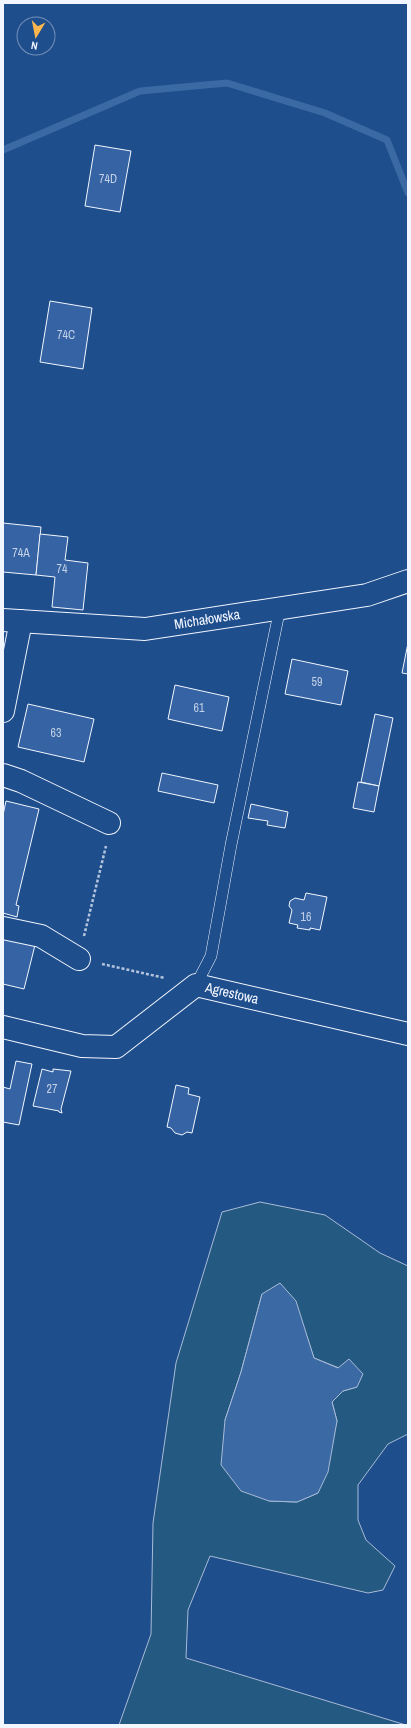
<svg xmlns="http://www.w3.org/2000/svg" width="411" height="1728" viewBox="0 0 411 1728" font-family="'Archivo Narrow',sans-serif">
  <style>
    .green { fill: #245a82; stroke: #a8bbd7; fill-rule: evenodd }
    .water { fill: #3b69a3; stroke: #a8bbd7 }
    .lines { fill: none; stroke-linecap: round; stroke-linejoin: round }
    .stream { stroke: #3b69a3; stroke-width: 7 }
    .building { fill: #3563a3; stroke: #f2f6ff }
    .service-casing { stroke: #f2f6ff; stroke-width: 12 }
    .minor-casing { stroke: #f2f6ff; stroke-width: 24 }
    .path { stroke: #b3c4dc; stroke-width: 2.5; stroke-dasharray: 3 2; stroke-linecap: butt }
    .service { stroke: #1f4e8c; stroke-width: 11 }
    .minor { stroke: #1f4e8c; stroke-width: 22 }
    .labels { text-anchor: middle; stroke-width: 3; stroke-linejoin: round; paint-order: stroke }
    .number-label { font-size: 12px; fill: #c3d1e8 }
    .street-label { font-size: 14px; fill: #f2f6ff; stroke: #1f4e8c }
  </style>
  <rect width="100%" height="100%" fill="#1f4e8c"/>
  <path class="green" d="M260,1202L325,1215L380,1253L408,1266V1434L388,1444L358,1485V1520L366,1540L395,1566L383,1590L368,1593L210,1556L188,1610L186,1658L406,1725H119L151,1634L153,1523L176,1363L222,1212ZM262,1294L305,1331L314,1358L339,1368L357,1387L343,1391L332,1402L337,1421L318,1493L297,1502L269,1501L225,1420L241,1372Z"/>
  <polygon class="water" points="280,1283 296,1301 314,1358 338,1368 349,1359 363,1374 357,1387 343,1391 332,1402 337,1421 328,1472 318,1493 297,1502 269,1501 241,1491 221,1465 225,1420 241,1372 262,1294"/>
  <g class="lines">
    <polyline class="stream" points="3,150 140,91 227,83 325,113 387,140 408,193"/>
  </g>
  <g class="building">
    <polygon points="95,145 131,151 120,212 85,206"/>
    <polygon points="50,301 92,308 83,369 40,362"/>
    <polygon points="3,523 41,527 36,575 3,572"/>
    <polygon points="40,534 68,537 65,560 88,563 83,610 52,607 55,577 36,575"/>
    <polygon points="408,643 408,674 402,673"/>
    <polygon points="292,659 348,671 341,705 285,694"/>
    <polygon points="175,685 229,697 222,731 168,719"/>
    <polygon points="28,704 94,719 84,762 18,747"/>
    <polygon points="375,714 393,718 379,786 361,782"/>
    <polygon points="162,773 218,785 214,803 158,791"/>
    <polygon points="358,782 379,786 374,812 353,808"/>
    <polygon points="6,801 39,809 16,905 19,906 17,917 3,913 3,815"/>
    <polygon points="251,804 288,812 285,828 267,825 268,821 248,818"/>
    <polygon points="306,893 327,897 320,930 310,928 310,930 297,928 298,925 289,923 292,910 289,906 290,901 295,898 304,900"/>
    <polygon points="3,939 35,945 24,989 3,984"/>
    <polygon points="16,1061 32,1064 19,1125 3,1122 3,1087 10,1089"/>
    <polygon points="42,1069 53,1072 53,1069 71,1071 61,1109 62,1113 59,1112 59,1111 33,1106"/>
    <polygon points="176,1085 189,1088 188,1094 200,1097 192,1133 187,1132 182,1135 175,1133 171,1128 167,1127"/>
  </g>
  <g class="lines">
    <g class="service-casing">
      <polyline id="service" points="196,985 211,956 231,845 280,608"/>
    </g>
    <g class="minor-casing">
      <g id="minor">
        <polyline points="3,620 145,629 367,595 408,581"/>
        <polyline points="3,711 21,621"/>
        <polyline points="3,775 21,781 109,823"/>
        <polyline points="3,928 41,936 79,959"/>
        <polyline points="3,1027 82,1046 116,1047 196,985 408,1034"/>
      </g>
    </g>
    <g class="path">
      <polyline points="84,936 106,846"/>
      <polyline points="102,964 165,978"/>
    </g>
    <use href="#service" class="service"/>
    <use href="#minor" class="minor"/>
  </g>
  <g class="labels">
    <g class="number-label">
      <text x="108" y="183">74D</text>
      <text x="66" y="339">74C</text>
      <text x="21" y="557">74A</text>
      <text x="62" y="573">74</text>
      <text x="317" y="686">59</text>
      <text x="199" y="712">61</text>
      <text x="56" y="737">63</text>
      <text x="306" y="921">16</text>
      <text x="52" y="1093">27</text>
    </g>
    <g class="street-label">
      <text transform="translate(207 619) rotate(-9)" y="5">Michałowska</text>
      <text transform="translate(232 993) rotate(13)" y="5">Agrestowa</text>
    </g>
  </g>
  <rect width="411" height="1728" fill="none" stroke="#f2f6ff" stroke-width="8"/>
  <g transform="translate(36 36) rotate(190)"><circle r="19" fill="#1f4e8c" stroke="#7391ba"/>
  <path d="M0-3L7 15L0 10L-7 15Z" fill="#ffb74d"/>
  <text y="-6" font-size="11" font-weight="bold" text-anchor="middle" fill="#f2f6ff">N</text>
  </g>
</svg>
